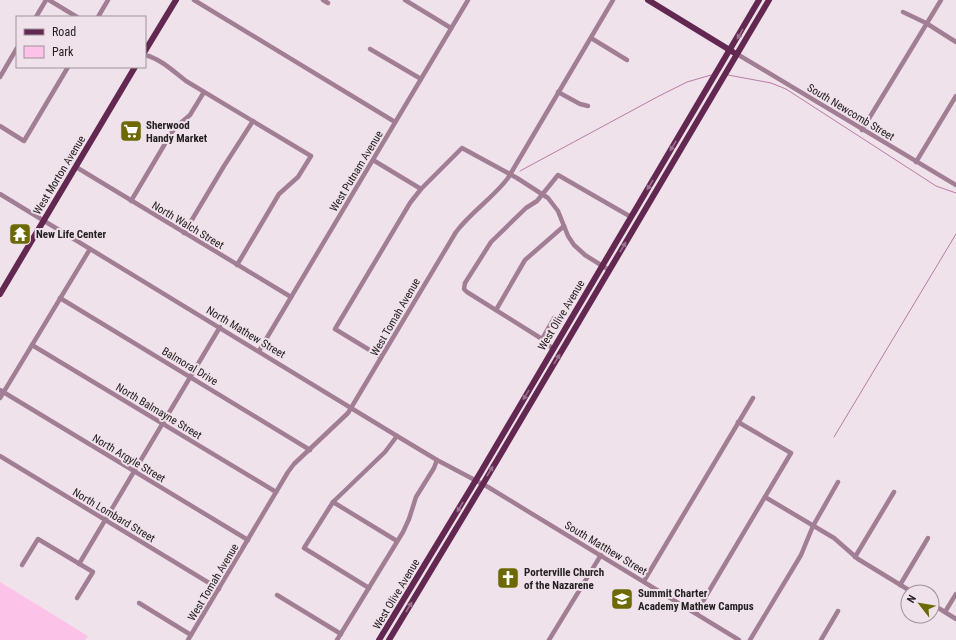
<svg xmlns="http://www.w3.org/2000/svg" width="956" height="640" viewBox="0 0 956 640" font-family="'Roboto Condensed',sans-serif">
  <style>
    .green { fill: #fdc2e8 }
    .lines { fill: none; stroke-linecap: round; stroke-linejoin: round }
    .stream { stroke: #b87ca4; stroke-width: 1 }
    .minor { stroke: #a27e95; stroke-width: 4.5 }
    .major { stroke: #632852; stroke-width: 6 }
    .oneway { fill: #9b728f }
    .labels { text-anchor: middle; stroke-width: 4; stroke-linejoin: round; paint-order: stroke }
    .street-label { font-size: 11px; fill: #252023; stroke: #efe2ea }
    .poi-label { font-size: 11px; font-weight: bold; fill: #252023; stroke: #efe2ea; text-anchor: start }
  </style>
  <rect width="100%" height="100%" fill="#efe2ea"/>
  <polygon class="green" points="0,582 88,636 85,640 0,640"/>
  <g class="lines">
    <g class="stream">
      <polyline points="728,75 771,83 786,89 936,186 956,193"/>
      <polyline points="520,171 659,96 687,82 711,75"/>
      <polyline points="834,437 956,234"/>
    </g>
    <g class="minor">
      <polyline points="49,0 77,17"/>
      <polyline points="194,0 395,122"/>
      <polyline points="323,0 328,3"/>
      <polyline points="405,0 451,28"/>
      <polyline points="903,12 926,23 956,42"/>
      <polyline points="36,17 46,0"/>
      <polyline points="98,17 108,0"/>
      <polyline points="591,38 627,60"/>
      <polyline points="370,49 421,79"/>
      <polyline points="737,54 956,185"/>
      <path d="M145,55C161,59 173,71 186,81L311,156L298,177L279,194L237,265"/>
      <polyline points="0,77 17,48"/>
      <polyline points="558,92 580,104 588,106"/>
      <polyline points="0,126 24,141 68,67"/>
      <polyline points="862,130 941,0"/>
      <polyline points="373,160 421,189"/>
      <polyline points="916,162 956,96"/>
      <polyline points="76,167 291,297"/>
      <polyline points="0,194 397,436 437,460 488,487 739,640"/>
      <polyline points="131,201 172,132 177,126 190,115 204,92"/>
      <polyline points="184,233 224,166 253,121"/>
      <polyline points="60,298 310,450"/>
      <polyline points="496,310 525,260 564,226"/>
      <polyline points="542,339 554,318"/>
      <polyline points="32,345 276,492"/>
      <polyline points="553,349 542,339 467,292 464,289 465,283 491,242 526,208 537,201 558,175 631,217"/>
      <polyline points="259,351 468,0"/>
      <polyline points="381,357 335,329 410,203 421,189 462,148 517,178 548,198 558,211 568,236 574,245 585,255 609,270"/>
      <polyline points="0,390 248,540"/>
      <polyline points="0,398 90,249"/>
      <polyline points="0,456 219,589"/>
      <polyline points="765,497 834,538 858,559 912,592"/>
      <polyline points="333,502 397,541"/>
      <polyline points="855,557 894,492"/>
      <polyline points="79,564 220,327"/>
      <polyline points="22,565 38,539 93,572 77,598"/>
      <polyline points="644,581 753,398"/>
      <polyline points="900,585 928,538"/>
      <polyline points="369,588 304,548 333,502 385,452 397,436"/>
      <polyline points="277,595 341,634"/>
      <polyline points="139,603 191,635"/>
      <polyline points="932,604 956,619"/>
      <polyline points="945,612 956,594"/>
      <polyline points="696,613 791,453 738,422"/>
      <path d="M188,640L288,472L294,464L348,413L456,232C471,212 493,198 508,178L613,0"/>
      <polyline points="337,640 403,532 409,519 416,497 434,468 437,460"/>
      <polyline points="549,640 601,555"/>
      <polyline points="750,640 801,555 813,526 838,482"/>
      <polyline points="821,640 838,611"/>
    </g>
    <g class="major">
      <polyline points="648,0 733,52"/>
      <polyline points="145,51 176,0"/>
      <polyline points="0,294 135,67"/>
      <polyline points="379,640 479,475 759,0"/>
      <polyline points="389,640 483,484 769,0"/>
    </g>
  </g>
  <defs><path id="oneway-solid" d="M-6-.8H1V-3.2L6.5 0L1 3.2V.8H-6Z"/></defs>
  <g class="oneway">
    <use href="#oneway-solid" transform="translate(740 34) rotate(120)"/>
    <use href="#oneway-solid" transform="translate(673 146) rotate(121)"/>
    <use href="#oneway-solid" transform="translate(650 185) rotate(121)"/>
    <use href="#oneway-solid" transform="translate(623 247) rotate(-60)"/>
    <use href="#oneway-solid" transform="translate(557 359) rotate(-59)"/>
    <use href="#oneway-solid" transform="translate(526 395) rotate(121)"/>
    <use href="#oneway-solid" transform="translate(490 471) rotate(-59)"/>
    <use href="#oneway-solid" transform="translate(460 507) rotate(121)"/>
    <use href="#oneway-solid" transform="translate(409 607) rotate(-59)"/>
  </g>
  <defs>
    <g id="supermarket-square" transform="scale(1.15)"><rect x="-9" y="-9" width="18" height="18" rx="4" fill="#6d6a06" stroke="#efe2ea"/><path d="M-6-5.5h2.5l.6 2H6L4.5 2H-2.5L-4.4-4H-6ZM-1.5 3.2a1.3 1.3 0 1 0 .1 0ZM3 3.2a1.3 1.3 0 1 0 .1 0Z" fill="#fff"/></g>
    <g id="temple-square" transform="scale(1.15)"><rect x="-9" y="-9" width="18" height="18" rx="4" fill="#6d6a06" stroke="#efe2ea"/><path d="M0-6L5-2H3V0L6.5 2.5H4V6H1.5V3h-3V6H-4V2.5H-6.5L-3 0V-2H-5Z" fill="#fff"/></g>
    <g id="church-square" transform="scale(1.15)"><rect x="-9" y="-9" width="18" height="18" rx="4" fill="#6d6a06" stroke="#efe2ea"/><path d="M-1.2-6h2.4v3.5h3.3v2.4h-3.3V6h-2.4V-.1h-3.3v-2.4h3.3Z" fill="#fff"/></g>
    <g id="school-square" transform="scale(1.15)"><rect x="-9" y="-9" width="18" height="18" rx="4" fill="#6d6a06" stroke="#efe2ea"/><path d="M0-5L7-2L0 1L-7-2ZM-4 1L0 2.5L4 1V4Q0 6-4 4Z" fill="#fff"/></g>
  </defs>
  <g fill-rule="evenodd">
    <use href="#supermarket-square" x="131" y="131"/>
    <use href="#temple-square" x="20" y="234"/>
    <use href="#church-square" x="508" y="578"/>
    <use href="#school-square" x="622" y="599"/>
  </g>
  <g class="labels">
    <g class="street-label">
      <text transform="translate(851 112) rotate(31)" y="4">South Newcomb Street</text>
      <text transform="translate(356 171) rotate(-59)" y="4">West Putnam Avenue</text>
      <text transform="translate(59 175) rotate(-59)" y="4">West Morton Avenue</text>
      <text transform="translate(188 225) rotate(31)" y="4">North Walch Street</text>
      <text transform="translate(561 315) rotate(-59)" y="4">West Olive Avenue</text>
      <text transform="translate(395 317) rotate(-60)" y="4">West Tomah Avenue</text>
      <text transform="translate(246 332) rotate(31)" y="4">North Mathew Street</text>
      <text transform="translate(190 366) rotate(31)" y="4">Balmoral Drive</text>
      <text transform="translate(159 411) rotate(31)" y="4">North Balmayne Street</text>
      <text transform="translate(129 458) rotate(31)" y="4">North Argyle Street</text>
      <text transform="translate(114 515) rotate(31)" y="4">North Lombard Street</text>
      <text transform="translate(606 548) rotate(31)" y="4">South Matthew Street</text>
      <text transform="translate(213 582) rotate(-59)" y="4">West Tomah Avenue</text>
      <text transform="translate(396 594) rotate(-59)" y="4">West Olive Avenue</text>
    </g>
    <g class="poi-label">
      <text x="146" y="129">Sherwood<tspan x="146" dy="13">Handy Market</tspan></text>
      <text x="36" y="238">New Life Center</text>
      <text x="524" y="576">Porterville Church<tspan x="524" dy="13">of the Nazarene</tspan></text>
      <text x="638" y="597">Summit Charter<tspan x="638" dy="13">Academy Mathew Campus</tspan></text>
    </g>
  </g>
  <rect x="16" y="16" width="130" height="52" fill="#efe2ea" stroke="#9e949a"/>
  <rect x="24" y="29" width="20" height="6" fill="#632852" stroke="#9e949a"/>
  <text x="52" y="36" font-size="12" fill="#252023">Road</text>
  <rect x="24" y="46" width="20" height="12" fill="#fdc2e8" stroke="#9e949a"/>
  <text x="52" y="56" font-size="12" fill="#252023">Park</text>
  <g transform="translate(920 604) rotate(301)"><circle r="19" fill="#efe2ea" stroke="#9e949a"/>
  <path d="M0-3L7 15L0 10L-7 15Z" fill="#6d6a06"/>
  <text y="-6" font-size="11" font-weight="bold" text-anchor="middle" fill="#252023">N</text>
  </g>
</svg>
